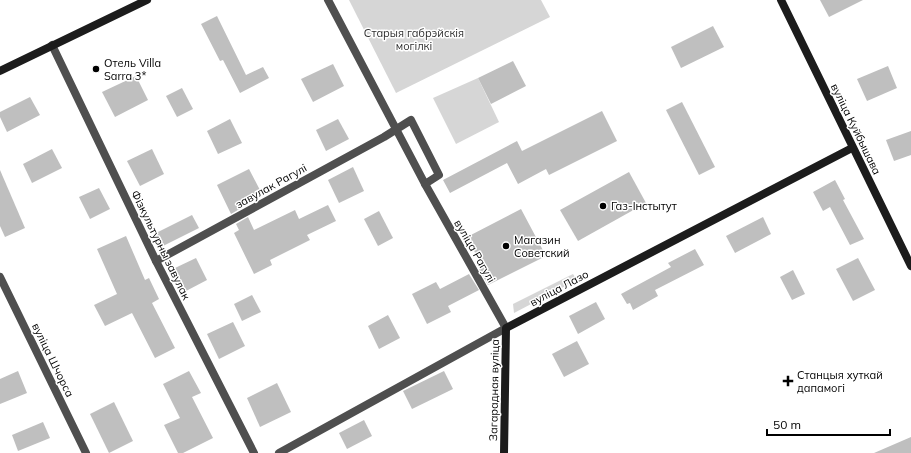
<svg xmlns="http://www.w3.org/2000/svg" width="911" height="453" viewBox="0 0 911 453" font-family="Mulish,sans-serif">
  <style>
    .green { fill: #d6d6d6 }
    .building { fill: #bfbfbf }
    .lines { fill: none; stroke-linecap: round; stroke-linejoin: round }
    .street { stroke: #4f4f4f; stroke-width: 8 }
    .secondary { stroke: #1c1c1c; stroke-width: 8 }
    .poi-dot { fill: #000; stroke: #fff; stroke-width: 1.5 }
    .labels { text-anchor: middle; stroke-width: 3; stroke-linejoin: round; paint-order: stroke }
    .park-label { font-size: 11px; fill: #2d2d2d; stroke: #fff }
    .poi-label { font-size: 11px; fill: #000; stroke: #fff; text-anchor: start }
    .street-label { font-size: 11px; fill: #000; stroke: #fff }
  </style>
  <rect width="100%" height="100%" fill="#fff"/>
  <g class="green">
    <polygon points="349,0 541,0 550,17 396,93"/>
    <polygon points="478,78 499,122 456,144 433,98"/>
    <polygon points="573,274 577,280 514,313 513,304"/>
  </g>
  <g class="building">
    <polygon points="820,0 863,0 829,17"/>
    <polygon points="217,16 246,75 263,67 269,78 240,93 223,60 220,61 201,24"/>
    <polygon points="713,26 724,47 681,68 671,47"/>
    <polygon points="513,61 526,86 491,104 478,78"/>
    <polygon points="333,64 344,86 313,102 301,79"/>
    <polygon points="888,66 897,88 867,101 857,79"/>
    <polygon points="136,76 148,100 115,117 102,92"/>
    <polygon points="182,88 193,109 177,117 166,96"/>
    <polygon points="30,97 40,115 7,132 0,117 0,112"/>
    <polygon points="682,102 715,167 699,175 666,110"/>
    <polygon points="602,111 617,141 549,175 546,169 518,184 507,163 450,193 443,180 517,141 522,151"/>
    <polygon points="230,119 242,143 218,154 207,131"/>
    <polygon points="338,119 349,139 326,151 316,130"/>
    <polygon points="911,131 911,155 894,161 886,140"/>
    <polygon points="52,149 62,168 32,183 23,164"/>
    <polygon points="152,149 164,174 140,186 127,161"/>
    <polygon points="353,167 364,191 339,203 328,180"/>
    <polygon points="249,169 262,194 241,204 243,207 231,214 217,185"/>
    <polygon points="0,170 25,228 5,237 0,226"/>
    <polygon points="629,172 646,203 578,241 560,210"/>
    <polygon points="835,180 845,199 843,200 864,239 850,245 830,207 823,211 813,192"/>
    <polygon points="99,188 110,209 90,219 79,197"/>
    <polygon points="328,205 336,221 307,235 310,240 270,260 272,265 254,274 234,233 239,230 236,224 248,217 254,230 295,210 299,219"/>
    <polygon points="521,209 546,256 488,285 479,269 483,268 467,237"/>
    <polygon points="379,211 393,238 378,246 364,219"/>
    <polygon points="192,215 199,228 161,247 154,234"/>
    <polygon points="763,217 771,234 735,253 726,236"/>
    <polygon points="126,236 145,280 149,278 159,299 152,303 175,348 155,358 132,313 105,326 94,305 117,294 97,249"/>
    <polygon points="695,249 704,265 655,290 658,296 633,310 630,303 627,304 621,294 671,267 668,263"/>
    <polygon points="196,258 207,280 186,291 175,268"/>
    <polygon points="858,258 875,290 853,301 836,269"/>
    <polygon points="793,270 805,294 792,300 780,277"/>
    <polygon points="469,274 479,290 448,306 451,312 427,324 412,294 436,282 440,289"/>
    <polygon points="252,295 261,312 242,321 234,304"/>
    <polygon points="596,302 605,319 578,334 569,316"/>
    <polygon points="388,315 400,338 379,349 368,326"/>
    <polygon points="233,322 245,346 219,359 207,334"/>
    <polygon points="577,341 589,364 564,377 552,354"/>
    <polygon points="18,371 27,393 0,404 0,379"/>
    <polygon points="189,371 201,393 192,397 213,438 183,453 178,453 164,425 180,418 163,384"/>
    <polygon points="444,371 453,389 412,409 403,391"/>
    <polygon points="277,383 291,412 260,427 247,398"/>
    <polygon points="114,402 133,441 109,453 90,414"/>
    <polygon points="364,420 372,436 347,449 339,433"/>
    <polygon points="43,422 50,438 18,451 12,435"/>
    <polygon points="911,437 911,453 874,453"/>
  </g>
  <g class="lines">
    <g class="street">
      <polyline points="52,45 156,261 254,453"/>
      <polyline points="156,261 384,137 411,120 439,175 425,184 328,0"/>
      <polyline points="0,277 86,453"/>
      <polyline points="279,453 506,328 425,184"/>
    </g>
    <g class="secondary">
      <polyline points="781,0 911,266"/>
      <polyline points="0,71 147,0"/>
      <polyline points="504,453 506,328 852,148"/>
    </g>
  </g>
  <g class="poi-dot">
    <circle cx="96" cy="69" r="4"/>
    <circle cx="603" cy="206" r="4"/>
    <circle cx="506" cy="246" r="4"/>
    <path d="M786 375h4v4h4v4h-4v4h-4v-4h-4v-4h4z"/>
  </g>
  <g class="labels">
    <g class="park-label">
      <text x="414" y="37">Старыя габрэйскія<tspan x="414" dy="13">могілкі</tspan></text>
    </g>
    <g class="poi-label">
      <text x="104" y="67">Отель Villa<tspan x="104" dy="13">Sarra 3*</tspan></text>
      <text x="611" y="210">Газ-Інстытут</text>
      <text x="514" y="244">Магазин<tspan x="514" dy="13">Советский</tspan></text>
      <text x="797" y="379">Станцыя хуткай<tspan x="797" dy="13">дапамогі</tspan></text>
    </g>
    <g class="street-label">
      <text transform="translate(856 129) rotate(64)" y="4">вуліца Куйбышава</text>
      <text transform="translate(271 186) rotate(-29)" y="4">завулак Рагулі</text>
      <text transform="translate(161 245) rotate(64)" y="4">Фізкультурны завулак</text>
      <text transform="translate(475 251) rotate(60)" y="4">вуліца Рагулі</text>
      <text transform="translate(559 288) rotate(-28)" y="4">вуліца Лазо</text>
      <text transform="translate(53 360) rotate(64)" y="4">вуліца Шчорса</text>
      <text transform="translate(494 390) rotate(-89)" y="4">Загарадная вуліца</text>
    </g>
  </g>
  <path d="M767 429v6h123v-6" fill="none" stroke="#000000" stroke-width="2"/>
  <text x="773" y="429" font-size="12" fill="#000000" stroke="#ffffff" stroke-width="3" paint-order="stroke">50 m</text>
</svg>
